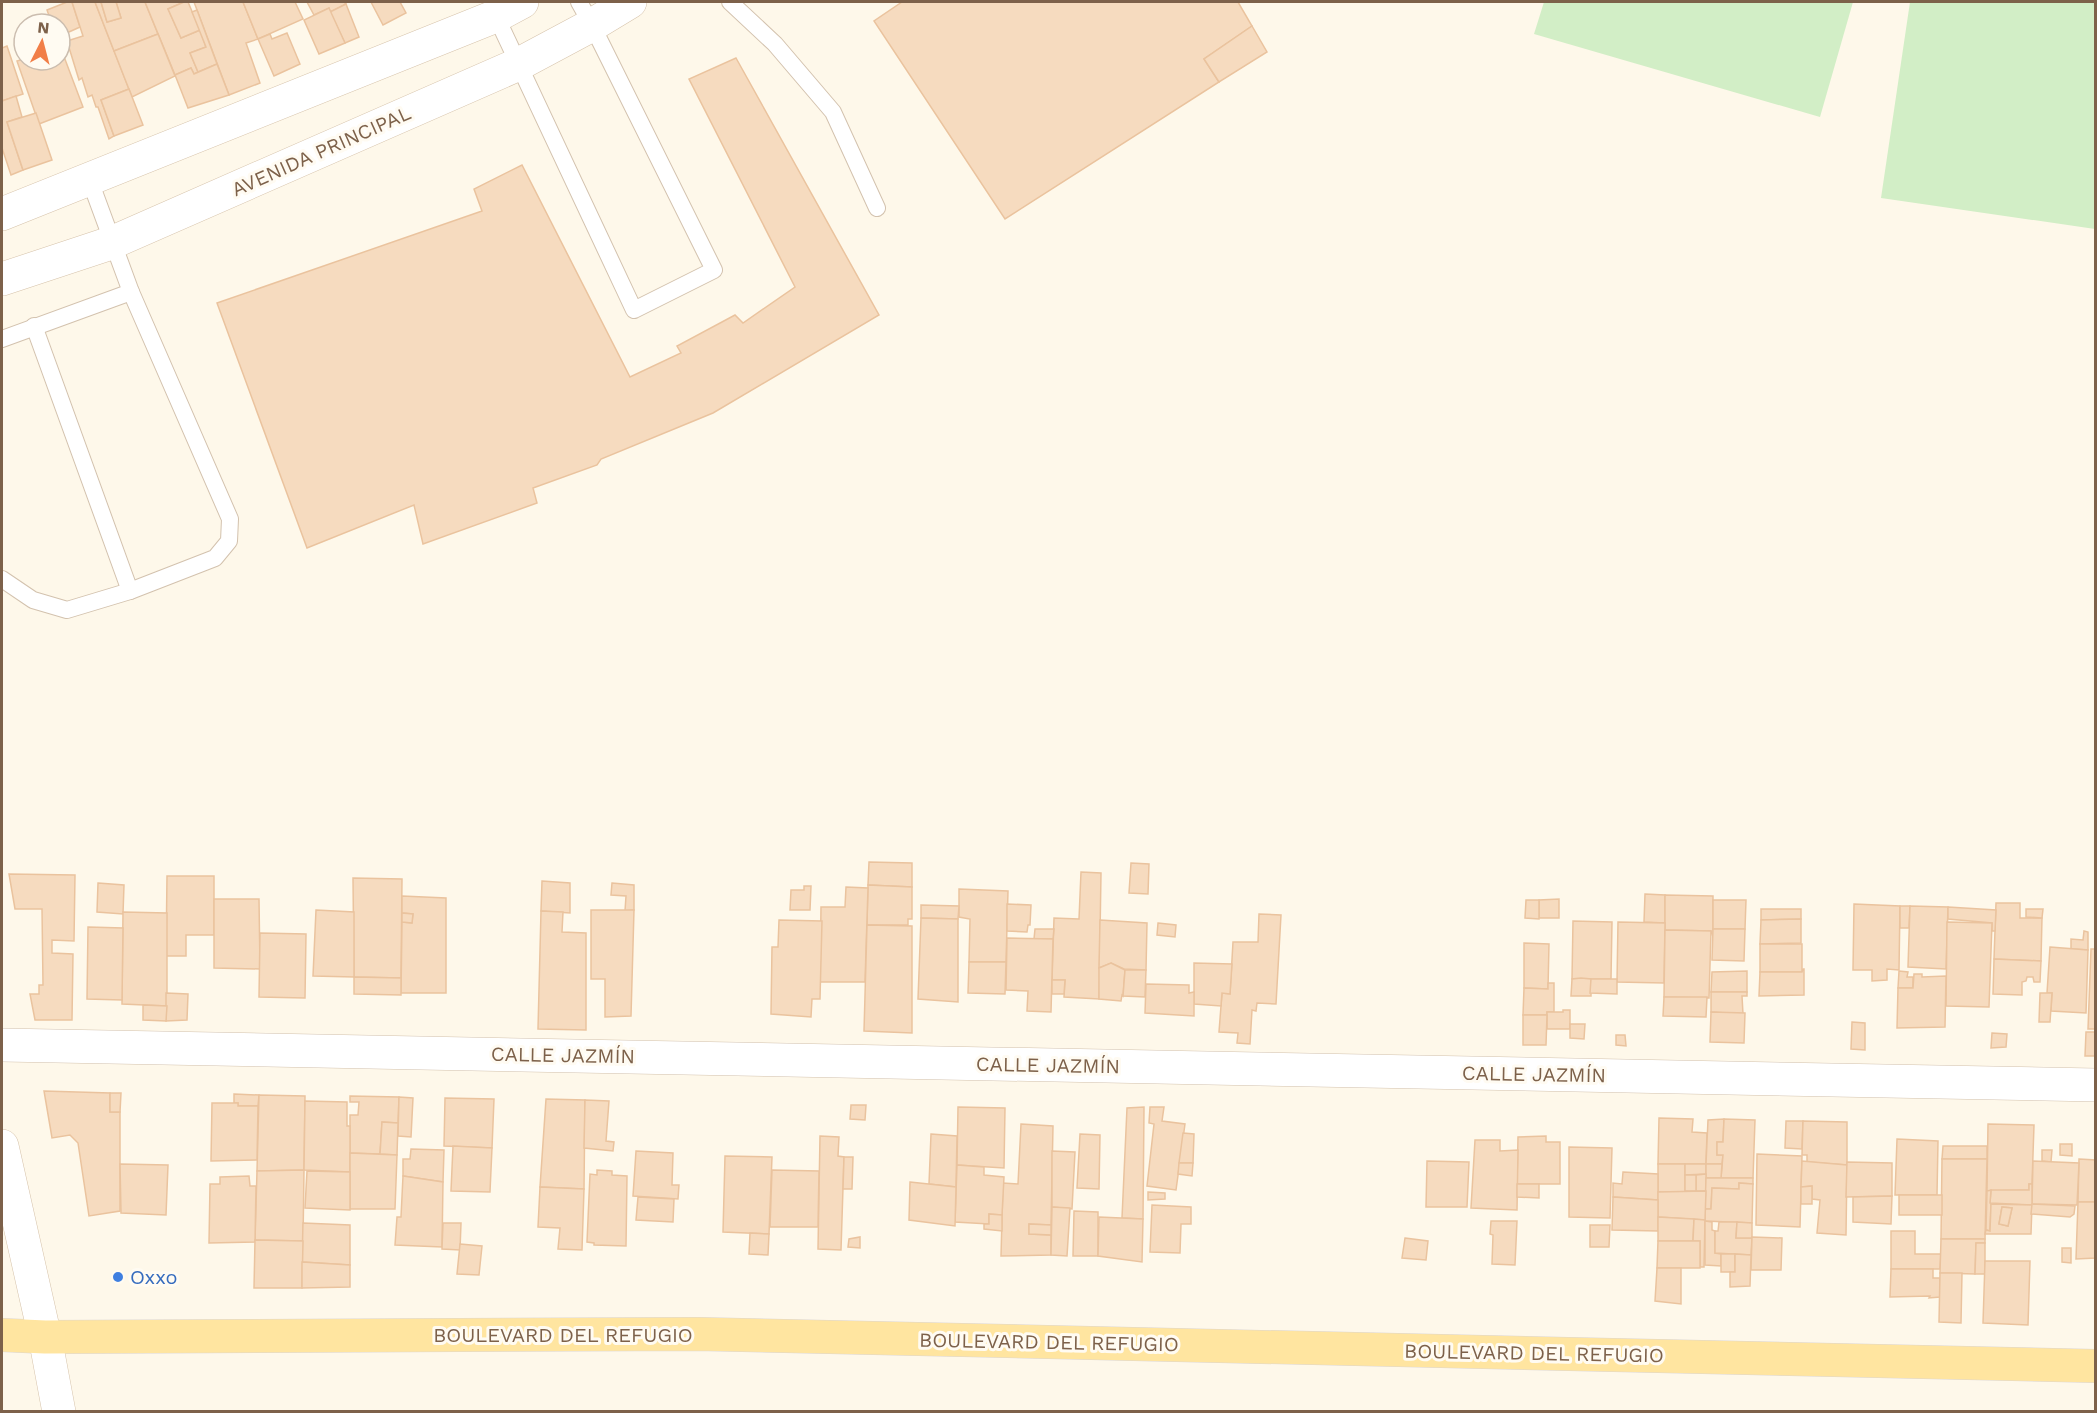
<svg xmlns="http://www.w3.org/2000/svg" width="2097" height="1413" viewBox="0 0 2097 1413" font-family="'Work Sans',sans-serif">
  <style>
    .green { fill: #d2eec6 }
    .building { fill: #f6dbbf; stroke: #eac39e; stroke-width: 1.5; fill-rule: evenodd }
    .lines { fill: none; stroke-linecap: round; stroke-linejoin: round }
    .service-casing { stroke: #d3c2ae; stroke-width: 18 }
    .minor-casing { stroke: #d3c2ae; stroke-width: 34 }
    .secondary-casing { stroke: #d6c3ab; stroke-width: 34 }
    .primary-casing { stroke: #ddd6d0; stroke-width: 34 }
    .service { stroke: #fff; stroke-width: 16 }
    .minor { stroke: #fff; stroke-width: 33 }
    .secondary { stroke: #fff; stroke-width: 33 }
    .primary { stroke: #ffe5a0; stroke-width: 33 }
    .shop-dot { fill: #3f7fe0; stroke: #fffbf2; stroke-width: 2 }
    .labels { text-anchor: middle; stroke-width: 6; stroke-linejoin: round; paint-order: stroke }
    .street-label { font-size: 20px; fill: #7d614a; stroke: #fffbf2 }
    .shop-label { font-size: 20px; fill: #366cbe; stroke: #fffbf2; text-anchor: start }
  </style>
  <rect width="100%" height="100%" fill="#fef8ea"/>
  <g class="green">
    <polygon points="1544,2 1853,2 1820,117 1534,34"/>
    <polygon points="1910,2 2095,2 2095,229 1881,198"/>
  </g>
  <g class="building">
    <polygon points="67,2 72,2 80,27 60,36 60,24 52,24 47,10"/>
    <polygon points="72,2 95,2 129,89 101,100 114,136 109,139 98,107 96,107 92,95 88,97 82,78 79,80 67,41 83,36"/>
    <polygon points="95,2 101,2 107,22 121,18 116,2 145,2 158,34 114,51"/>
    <polygon points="101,2 116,2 121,18 107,22"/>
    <polygon points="145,2 184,2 168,9 181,38 200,30 206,47 190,53 198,72 194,74 191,68 175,75"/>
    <polygon points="184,2 188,2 200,30 181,38 168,9"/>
    <polygon points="194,2 243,2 258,39 246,43 260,83 229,95"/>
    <polygon points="243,2 295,2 303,19 258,39"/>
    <polygon points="307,2 344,2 346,4 330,12 329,8 314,15"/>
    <polygon points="371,2 400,2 406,13 383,25"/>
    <polygon points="902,2 1238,2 1252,26 1204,59 1219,82 1005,219 874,21"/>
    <polygon points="346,4 359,37 345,43 330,12"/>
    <polygon points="329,8 345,43 319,54 304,20"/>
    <polygon points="197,10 217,64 198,72 190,53 206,47 192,12"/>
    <polygon points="1252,26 1267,52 1219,82 1204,59"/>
    <polygon points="287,33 300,64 274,76 258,39 270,34 272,39"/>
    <polygon points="158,34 175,76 132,97 114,51"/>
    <polygon points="7,46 23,94 2,101 2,48"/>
    <polygon points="60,46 83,107 39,124 17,61 24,59 60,60"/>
    <polygon points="736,58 879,315 713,413 601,459 597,465 533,488 537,503 423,544 414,505 307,548 217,303 482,211 474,189 522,165 630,377 681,353 677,346 735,315 743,323 795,287 689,79"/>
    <polygon points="217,64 229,95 188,108 175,75 191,68 194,74"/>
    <polygon points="129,89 143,125 114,136 101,100"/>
    <polygon points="16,96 22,117 7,122 23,170 11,175 2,148 2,101"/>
    <polygon points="36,113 52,160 23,170 7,122"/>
    <polygon points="869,862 912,863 912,887 868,885"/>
    <polygon points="1131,863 1149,864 1148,894 1129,893"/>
    <polygon points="1081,872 1101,873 1099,999 1064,997 1065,980 1052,980 1054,918 1079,919"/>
    <polygon points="9,874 75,875 74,941 52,940 52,953 73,954 72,1020 35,1020 30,994 39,994 39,985 43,985 42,909 15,909"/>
    <polygon points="167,876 214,876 214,935 186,935 186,956 166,956"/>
    <polygon points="353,878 402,879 401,978 354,977"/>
    <polygon points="542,881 570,883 570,913 541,911"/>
    <polygon points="98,883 124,885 123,914 97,912"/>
    <polygon points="612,883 634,885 634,910 625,911 626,896 611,895"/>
    <polygon points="868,885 912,887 912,919 908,919 908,925 867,925"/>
    <polygon points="804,886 811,886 810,910 790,910 791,890 804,890"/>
    <polygon points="846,887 868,888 865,982 820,982 821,907 845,907"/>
    <polygon points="959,889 1008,891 1006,962 969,962 970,919 959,917"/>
    <polygon points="1645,894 1665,895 1665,923 1644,922"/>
    <polygon points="1665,895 1713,896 1713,937 1711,931 1665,930"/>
    <polygon points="402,896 446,898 446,993 401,993 402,922 412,923 413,914 402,913"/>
    <polygon points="214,899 259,899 260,969 214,968"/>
    <polygon points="1559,899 1559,918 1539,918 1539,900"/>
    <polygon points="1526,900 1539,900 1539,919 1525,918"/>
    <polygon points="1713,900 1746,900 1745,929 1713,929"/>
    <polygon points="1996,903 2020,903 2020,918 2042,918 2041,961 1994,959"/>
    <polygon points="1007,904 1031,905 1030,925 1028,925 1027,932 1007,931"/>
    <polygon points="1854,904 1900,906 1899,970 1887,969 1887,980 1872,981 1872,970 1853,970"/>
    <polygon points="921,905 959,906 958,919 921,918"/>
    <polygon points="1900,906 1910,906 1909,928 1900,928"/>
    <polygon points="1910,906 1948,907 1946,969 1908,967"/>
    <polygon points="1948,907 1996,910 1995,931 1992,931 1992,923 1948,919"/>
    <polygon points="1761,909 1801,909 1801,919 1761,920"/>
    <polygon points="2026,909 2043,909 2042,918 2026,917"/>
    <polygon points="316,910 354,912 354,977 313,976"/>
    <polygon points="591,910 634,910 631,1016 605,1017 605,979 591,979"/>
    <polygon points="541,911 563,912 562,932 586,933 586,1030 538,1029"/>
    <polygon points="123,912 167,913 167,1006 122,1004"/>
    <polygon points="402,913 413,914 412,923 402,922"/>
    <polygon points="1259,914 1281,915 1276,1004 1257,1003 1256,1011 1252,1010 1250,1044 1237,1043 1238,1033 1219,1032 1222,993 1230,994 1233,942 1258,942"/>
    <polygon points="921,918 958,919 958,1002 918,999"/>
    <polygon points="1801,919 1801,943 1760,944 1761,920"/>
    <polygon points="779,920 822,921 820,999 812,999 811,1017 771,1014 772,947 778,947"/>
    <polygon points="1100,920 1147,923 1146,970 1124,969 1111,963 1099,968"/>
    <polygon points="1573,921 1612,922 1611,979 1572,979"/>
    <polygon points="1618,922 1665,923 1664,983 1617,982"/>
    <polygon points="1947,922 1992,923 1989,1007 1946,1006"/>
    <polygon points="1158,923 1176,925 1175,937 1157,935"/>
    <polygon points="867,925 912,926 912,1033 864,1031"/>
    <polygon points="88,927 123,928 122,1000 87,999"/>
    <polygon points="1035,929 1054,929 1053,939 1034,939"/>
    <polygon points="1713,929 1745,929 1744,961 1712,960"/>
    <polygon points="1665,930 1711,931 1709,998 1664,997"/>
    <polygon points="2084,931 2088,932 2088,950 2071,949 2071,939 2083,940"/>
    <polygon points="260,933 306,934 305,998 259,997"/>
    <polygon points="1007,938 1053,939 1051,1012 1027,1011 1028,991 1006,990"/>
    <polygon points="1524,943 1549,944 1548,989 1524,988"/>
    <rect x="1760" y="944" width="42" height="28"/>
    <polygon points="2050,947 2088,950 2086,1013 2051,1011 2052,993 2047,993"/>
    <polygon points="2091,949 2096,949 2096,1029 2088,1029"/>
    <polygon points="1994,959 2041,961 2040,982 2034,982 2033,977 2027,977 2026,981 2022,982 2022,995 1993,994"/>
    <polygon points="969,962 1006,962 1005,994 968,993"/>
    <polygon points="1111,963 1125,970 1123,996 1122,995 1121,1001 1099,999 1099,968"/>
    <polygon points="1194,963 1232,964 1230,994 1222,993 1221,1006 1194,1004"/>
    <polygon points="1803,969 1804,969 1804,995 1759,996 1760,972 1802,972"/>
    <polygon points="1125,970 1146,970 1145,997 1123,996"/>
    <polygon points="1747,971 1747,992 1711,992 1712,972"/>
    <polygon points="1899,971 1908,972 1907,977 1913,977 1913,988 1898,988"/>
    <polygon points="1914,974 1922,974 1922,977 1946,976 1945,1027 1897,1028 1898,988 1913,988"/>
    <polygon points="354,977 401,978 401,995 354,994"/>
    <polygon points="1581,978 1591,979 1591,996 1571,996 1572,979"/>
    <polygon points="1591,979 1617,979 1617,994 1590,993"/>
    <polygon points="1052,980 1065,980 1064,994 1052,994"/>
    <polygon points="1548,983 1554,983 1554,1012 1547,1012 1547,1015 1523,1015 1524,988 1548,989"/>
    <polygon points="1146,984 1189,985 1189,993 1194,992 1194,1016 1145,1013"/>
    <polygon points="1711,992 1747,992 1747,996 1742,996 1743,1014 1711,1012"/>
    <polygon points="166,993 188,994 187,1020 166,1021"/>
    <polygon points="2040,993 2052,993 2050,1022 2039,1022"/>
    <polygon points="1664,997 1707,997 1706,1017 1663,1016"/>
    <polygon points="143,1005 167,1006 166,1021 143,1020"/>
    <polygon points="1563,1010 1570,1010 1570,1029 1547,1029 1547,1012 1563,1012"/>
    <polygon points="1711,1012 1745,1013 1744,1043 1710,1042"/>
    <polygon points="1523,1015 1547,1015 1546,1045 1523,1045"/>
    <polygon points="1852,1022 1865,1023 1865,1050 1851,1049"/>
    <polygon points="1570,1024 1585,1024 1584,1039 1570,1038"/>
    <polygon points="2086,1032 2096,1032 2096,1056 2085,1056"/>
    <polygon points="1992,1033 2007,1034 2006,1047 1991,1048"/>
    <polygon points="1616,1035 1625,1035 1626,1046 1616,1045"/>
    <polygon points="44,1091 110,1093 110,1112 120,1112 120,1211 89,1216 78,1143 70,1135 52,1138"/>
    <polygon points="110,1093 121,1093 120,1112 110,1112"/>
    <polygon points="234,1094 259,1095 258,1106 238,1106 238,1103 234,1103"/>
    <polygon points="259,1095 305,1096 304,1170 257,1171"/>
    <polygon points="350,1096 399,1097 398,1123 382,1122 380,1154 350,1153 350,1115 358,1115 359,1102 350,1102"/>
    <polygon points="399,1097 413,1098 411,1137 398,1136"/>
    <polygon points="445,1098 494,1099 492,1148 444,1146"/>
    <polygon points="546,1099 585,1100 584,1189 540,1187"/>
    <polygon points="585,1100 609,1101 606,1141 614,1142 613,1151 584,1148"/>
    <polygon points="305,1101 347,1102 347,1126 350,1126 350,1172 304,1170"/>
    <polygon points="212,1103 238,1103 238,1106 258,1106 257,1160 211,1161"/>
    <polygon points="851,1105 866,1105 865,1120 850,1119"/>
    <polygon points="958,1107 1005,1108 1004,1168 957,1165"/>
    <polygon points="1144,1107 1143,1219 1122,1218 1127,1108"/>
    <polygon points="1150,1107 1164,1107 1162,1121 1185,1124 1176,1190 1147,1186 1154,1124 1149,1123"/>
    <polygon points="1659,1118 1693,1119 1692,1132 1707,1133 1706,1164 1658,1164"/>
    <polygon points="1724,1119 1723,1142 1717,1142 1717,1155 1723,1155 1722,1164 1706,1164 1708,1120"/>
    <polygon points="1724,1119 1755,1120 1753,1178 1721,1178 1723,1155 1717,1155 1717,1142 1723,1142"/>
    <polygon points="1786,1121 1803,1121 1802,1149 1785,1148"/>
    <polygon points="1803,1121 1847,1122 1847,1165 1807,1162 1807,1155 1802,1155"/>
    <polygon points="382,1122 398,1123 397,1155 380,1154"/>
    <polygon points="1021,1124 1053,1126 1051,1225 1029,1224 1029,1234 1051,1235 1051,1255 1001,1256 1003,1183 1018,1184"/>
    <polygon points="1988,1124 2034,1125 2032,1184 2029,1184 2029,1190 1987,1191"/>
    <polygon points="1183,1133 1194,1134 1193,1163 1179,1163"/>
    <polygon points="931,1134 957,1136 956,1187 929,1184"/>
    <polygon points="1080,1134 1100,1135 1099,1189 1077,1188"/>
    <polygon points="820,1136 839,1137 838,1156 844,1157 841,1250 818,1249"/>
    <polygon points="1546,1136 1546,1142 1560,1142 1560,1184 1517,1184 1518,1137"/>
    <polygon points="1897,1139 1938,1141 1937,1195 1895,1195"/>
    <polygon points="1475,1140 1500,1140 1500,1151 1518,1150 1517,1210 1471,1208"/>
    <polygon points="2060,1144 2072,1144 2072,1156 2060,1155"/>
    <polygon points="453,1146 492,1148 490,1192 451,1191"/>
    <polygon points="1943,1146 1987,1146 1987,1159 1942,1159"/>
    <polygon points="1569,1147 1612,1148 1610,1218 1569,1217"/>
    <polygon points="411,1149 444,1150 443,1182 403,1176 403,1159 410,1159"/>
    <polygon points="2042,1150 2052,1150 2051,1162 2042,1161"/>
    <polygon points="636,1151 673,1153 672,1185 679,1185 678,1199 633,1196"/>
    <polygon points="1052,1151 1075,1152 1072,1209 1052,1207"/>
    <polygon points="350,1153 397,1155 395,1209 350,1209"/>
    <polygon points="1757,1154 1802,1156 1800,1227 1756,1225"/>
    <polygon points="725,1156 772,1157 769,1234 723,1232"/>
    <polygon points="844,1157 853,1157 852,1189 843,1189"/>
    <polygon points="1942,1159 1987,1159 1985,1239 1941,1239"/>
    <polygon points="2079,1159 2096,1160 2096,1202 2078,1202"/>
    <polygon points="1427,1161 1469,1162 1467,1207 1426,1207"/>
    <polygon points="1802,1161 1847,1165 1846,1235 1817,1233 1820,1200 1812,1199 1812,1186 1801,1187"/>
    <polygon points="2033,1161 2079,1163 2077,1205 2032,1204"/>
    <polygon points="1847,1162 1892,1163 1892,1196 1846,1197"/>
    <polygon points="1179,1163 1193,1163 1192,1176 1178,1174"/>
    <polygon points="120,1164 168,1165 166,1215 121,1213"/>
    <rect x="1658" y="1164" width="27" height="28"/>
    <polygon points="1685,1164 1706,1164 1706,1174 1685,1175"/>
    <polygon points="1706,1164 1722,1164 1721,1178 1706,1178"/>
    <polygon points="957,1165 984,1167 984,1175 1004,1177 1002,1215 989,1214 989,1224 955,1222"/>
    <polygon points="304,1170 303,1241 255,1240 257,1171"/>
    <polygon points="597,1170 612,1171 612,1175 627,1176 626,1246 594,1245 594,1243 587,1242 590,1174 597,1175"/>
    <polygon points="772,1170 819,1171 818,1227 770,1227"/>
    <polygon points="307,1171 350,1172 350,1210 305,1208"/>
    <polygon points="1623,1172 1658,1174 1658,1200 1613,1197 1613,1183 1622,1184"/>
    <polygon points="1706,1174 1706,1191 1696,1191 1696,1175"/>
    <rect x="1685" y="1175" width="11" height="16"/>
    <polygon points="249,1176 250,1186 256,1186 255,1242 209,1243 210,1184 220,1184 220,1177"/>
    <polygon points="403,1176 443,1182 442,1247 395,1245 397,1217 401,1217"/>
    <polygon points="1706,1178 1753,1178 1753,1184 1739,1183 1739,1189 1712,1188 1711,1209 1705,1209"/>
    <polygon points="910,1182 956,1187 955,1226 909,1220"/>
    <polygon points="1739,1183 1753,1184 1752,1223 1705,1221 1705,1209 1711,1209 1712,1188 1739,1189"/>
    <polygon points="1517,1184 1539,1184 1539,1198 1517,1197"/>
    <polygon points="2029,1184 2032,1184 2032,1205 1990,1203 1991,1190 2029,1190"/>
    <polygon points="1812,1186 1812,1204 1801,1204 1801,1187"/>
    <polygon points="540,1187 584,1189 582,1250 558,1249 560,1228 538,1227"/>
    <polygon points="1991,1190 1990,1203 1991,1204 1990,1231 1986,1230 1987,1191"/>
    <polygon points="1706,1191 1705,1220 1658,1217 1658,1192"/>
    <polygon points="1148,1192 1165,1193 1165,1199 1148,1200"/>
    <rect x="1899" y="1195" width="43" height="20"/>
    <polygon points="1892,1196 1891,1224 1853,1222 1853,1197"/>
    <polygon points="638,1197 674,1199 673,1222 636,1220"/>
    <polygon points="1613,1197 1658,1200 1658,1231 1612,1230"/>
    <polygon points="2078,1202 2096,1202 2096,1258 2076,1259"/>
    <path d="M1991,1204L2032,1205L2031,1234H1985L1986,1230L1990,1231ZM2002,1207L2012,1208L2008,1226L1999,1224Z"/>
    <polygon points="2032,1204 2075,1206 2074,1214 2070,1217 2031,1214"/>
    <polygon points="1152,1205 1191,1207 1191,1224 1181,1224 1180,1253 1150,1252"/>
    <polygon points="1052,1207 1070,1208 1067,1256 1051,1255"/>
    <polygon points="2002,1207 2012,1208 2008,1226 1999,1224"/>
    <polygon points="1074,1211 1098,1212 1098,1256 1073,1256"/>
    <polygon points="989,1214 1002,1215 1002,1231 984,1229 984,1224 989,1224"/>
    <polygon points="1099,1217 1143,1219 1142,1262 1098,1256"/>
    <polygon points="1658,1217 1694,1219 1693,1241 1658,1241"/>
    <polygon points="1694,1219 1705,1220 1704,1267 1700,1267 1700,1241 1693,1241"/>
    <polygon points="1491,1221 1517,1221 1515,1265 1492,1264 1493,1235 1490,1234"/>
    <polygon points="1705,1221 1712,1222 1712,1230 1715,1231 1715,1253 1721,1254 1721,1266 1705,1265"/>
    <polygon points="1719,1222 1737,1222 1736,1238 1752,1238 1751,1255 1715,1253 1715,1231 1718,1231"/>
    <polygon points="1737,1222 1752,1223 1752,1238 1736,1238"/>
    <polygon points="303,1223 350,1225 350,1265 302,1262"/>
    <polygon points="443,1223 461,1223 460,1250 442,1249"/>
    <polygon points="1029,1224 1051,1225 1051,1235 1029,1234"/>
    <polygon points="1590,1225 1610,1225 1609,1247 1590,1247"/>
    <polygon points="1891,1231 1915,1231 1915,1254 1941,1254 1940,1269 1891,1269"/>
    <polygon points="750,1233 769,1234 768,1255 749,1254"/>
    <polygon points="860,1237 860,1248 848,1247 849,1239"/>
    <polygon points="1752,1237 1782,1238 1781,1270 1751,1270"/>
    <polygon points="1405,1238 1428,1241 1426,1260 1402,1258"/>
    <polygon points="1941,1239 1985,1239 1985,1243 1976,1243 1975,1274 1940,1273"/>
    <polygon points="255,1240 303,1241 302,1288 254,1288"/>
    <polygon points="1658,1241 1700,1241 1700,1268 1657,1268"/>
    <polygon points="1976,1243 1985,1243 1985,1274 1975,1274"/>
    <polygon points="460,1244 482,1246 479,1275 457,1274"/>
    <polygon points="2062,1248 2071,1248 2071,1263 2062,1262"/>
    <rect x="1721" y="1254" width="14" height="18"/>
    <polygon points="1735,1254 1751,1255 1750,1286 1730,1287 1730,1272 1735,1272"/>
    <polygon points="1985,1261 2030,1261 2028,1325 1983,1323"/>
    <polygon points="302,1262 350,1265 350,1287 302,1288"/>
    <polygon points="1657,1268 1681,1268 1681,1304 1655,1301"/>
    <polygon points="1891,1269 1933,1269 1933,1278 1940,1278 1940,1297 1929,1298 1930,1296 1890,1297"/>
    <polygon points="1940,1273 1962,1273 1961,1323 1939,1322"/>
  </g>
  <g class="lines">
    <g class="service-casing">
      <g id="service">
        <polyline points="730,2 775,44 833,112 877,208"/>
        <polyline points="496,16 634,310 714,270 592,25 579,2"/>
        <polyline points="34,326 130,591"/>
        <polyline points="2,339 131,292"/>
        <polyline points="2,579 33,600 67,610 130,591 215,558 229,541 230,519 131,292 89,178"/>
      </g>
    </g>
    <g class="minor-casing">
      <polyline id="minor" points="2,1045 2096,1085"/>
    </g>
    <g class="secondary-casing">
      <g id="secondary">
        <polyline points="2,214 496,16 522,2"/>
        <polyline points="2,279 111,243 519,64 592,25 630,2"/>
        <polyline points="2,1146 45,1337 59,1412"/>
      </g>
    </g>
    <g class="primary-casing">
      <polyline id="primary" points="2,1335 45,1337 698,1334 2096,1366"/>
    </g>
    <use href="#service" class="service"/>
    <use href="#minor" class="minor"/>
    <use href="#secondary" class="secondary"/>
    <use href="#primary" class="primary"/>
  </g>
  <circle class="shop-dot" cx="118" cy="1277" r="6"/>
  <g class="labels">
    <g class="street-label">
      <text transform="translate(321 151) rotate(-24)" y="7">AVENIDA PRINCIPAL</text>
      <text transform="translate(563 1055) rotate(1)" y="7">CALLE JAZMÍN</text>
      <text transform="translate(1048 1065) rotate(1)" y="7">CALLE JAZMÍN</text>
      <text transform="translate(1534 1074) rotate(1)" y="7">CALLE JAZMÍN</text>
      <text x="563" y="1342">BOULEVARD DEL REFUGIO</text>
      <text transform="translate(1049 1342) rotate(1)" y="7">BOULEVARD DEL REFUGIO</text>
      <text transform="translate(1534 1353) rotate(1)" y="7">BOULEVARD DEL REFUGIO</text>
    </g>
    <g class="shop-label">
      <text x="130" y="1284">Oxxo</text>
    </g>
  </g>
  <rect width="2097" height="1413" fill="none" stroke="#7d614a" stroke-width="6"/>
  <g transform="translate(42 42) rotate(6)"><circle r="28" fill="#fffbf2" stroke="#cbbdaf" stroke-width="1.5"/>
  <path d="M0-4.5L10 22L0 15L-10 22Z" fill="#f17e47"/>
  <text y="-9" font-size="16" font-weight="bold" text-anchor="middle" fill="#7d614a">N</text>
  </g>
</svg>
